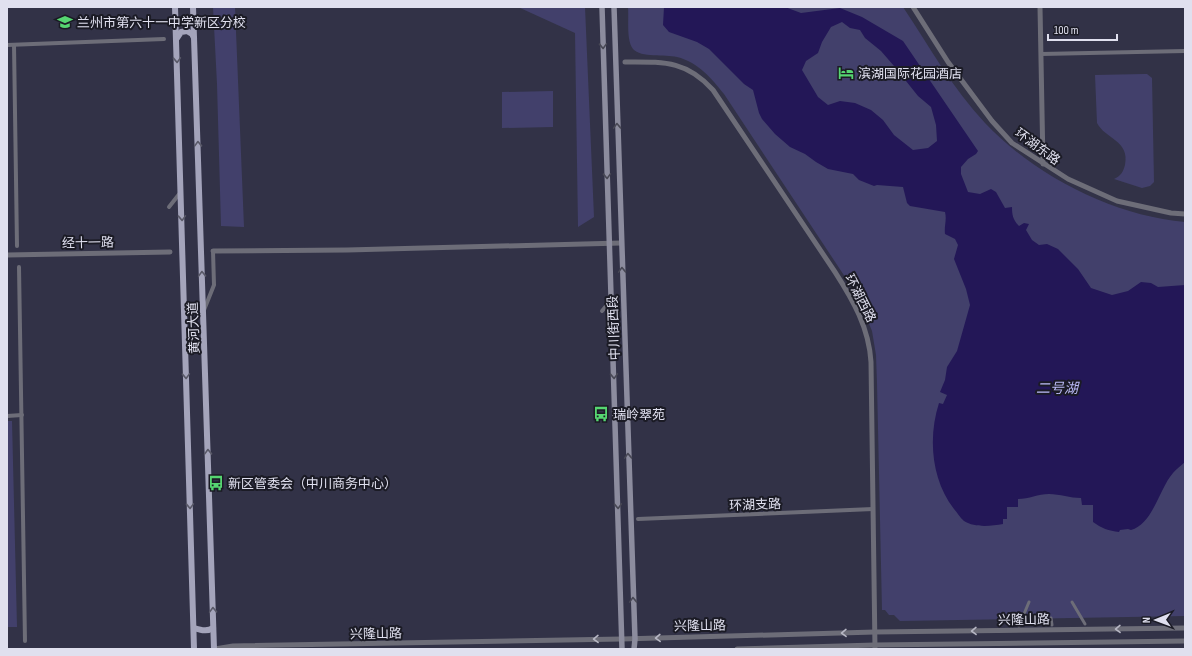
<svg xmlns="http://www.w3.org/2000/svg" width="1192" height="656" viewBox="0 0 1192 656" font-family="'Sofia Sans Condensed','Noto Sans SC',sans-serif">
  <style>
    .green { fill: #42406b }
    .water { fill: #231757; fill-rule: evenodd }
    .lines { fill: none; stroke-linecap: round; stroke-linejoin: round }
    .pedestrian { stroke: #6d6d78; stroke-width: 3 }
    .minor { stroke: #6d6d78; stroke-width: 4 }
    .tertiary { stroke: #6d6d78; stroke-width: 5 }
    .secondary { stroke: #8c8c9e; stroke-width: 5.5 }
    .primary { stroke: #a4a4bb; stroke-width: 6 }
    .oneway { stroke: #484855 }
    .oneway2 { stroke: #595968 }
    .oneway3 { stroke: #b8b8c5 }
    .labels { text-anchor: middle; stroke-width: 4; stroke-linejoin: round; paint-order: stroke }
    .poi-label { font-size: 13px; fill: #e0e0ef; stroke: #1b1b25; text-anchor: start }
    .street-label { font-size: 13px; fill: #e0e0ef; stroke: #1b1b25 }
    .water-label { font-size: 14px; font-style: italic; fill: #bab9f5; stroke: #1b1b25 }
  </style>
  <rect width="100%" height="100%" fill="#323247"/>
  <g class="green">
    <polygon points="213,7 235,7 244,227 221,226 217,84"/>
    <polygon points="518,7 585,7 594,217 578,227 575,33"/>
    <path d="M628,7H903C929,46 953,89 985,123C1034,175 1113,216 1185,222V616L900,621L894,615H889L885,610H882L877,383L876,355L872,331L857,295L724,94C712,79 698,62 677,57C665,54 641,58 633,49C626,41 629,18 628,7Z"/>
    <path d="M1144,74H1147L1152,78L1154,182L1150,186L1142,188L1114,179C1121,176 1123,172 1125,165C1130,140 1105,139 1097,123L1095,75Z"/>
    <polygon points="553,91 553,127 502,128 502,92"/>
    <polygon points="7,421 12,421 17,627 7,627"/>
  </g>
  <path class="water" d="M664,7H785L801,13L840,8L862,17L903,41L978,151L976,154L968,159L961,167V174L968,192L980,194L991,189L996,192L1005,208L1012,207C1012,215 1013,220 1019,226L1024,223L1029,224L1026,230L1032,240L1039,245L1047,244L1058,249L1078,269L1091,288L1112,295L1128,291L1141,282L1151,283L1158,287L1185,285V462C1181,466 1176,469 1173,473C1159,489 1153,524 1131,530L1128,529L1120,530L1119,532C1109,531 1101,528 1093,522V505H1082L1081,498C1070,498 1060,494 1049,494C1038,494 1029,499 1018,499V507H1007V519H1003V524C991,526 975,528 964,521C960,518 957,512 954,509C931,479 928,437 939,403L943,404L947,395L940,392L945,380L947,367L957,351L970,305L966,289L954,259L958,245L955,239L945,234C944,226 947,220 945,212L910,206L907,203L903,187L877,185L874,186L859,180L853,174L828,169L816,162L805,154L790,147L775,134L762,119L759,113L753,90L744,84L709,49L697,42L669,32L663,25ZM842,22L850,28L860,30L865,38L881,51L894,66L918,96L931,107L936,125L937,141L928,148L913,150L894,135L883,120L871,110L855,103L840,101L828,105L818,97L802,70L806,61L818,53L822,42L831,27Z"/>
  <g class="lines">
    <g class="pedestrian">
      <polyline points="1072,602 1085,624"/>
      <polyline points="1051,618 1052,625"/>
      <polyline points="1019,626 1029,602"/>
    </g>
    <g class="minor">
      <polyline points="7,45 164,39"/>
      <polyline points="14,45 17,246"/>
      <polyline points="1041,54 1185,51"/>
      <polyline points="169,207 180,193"/>
      <polyline points="19,267 25,641"/>
      <polyline points="204,310 214,285 213,251"/>
      <polyline points="602,311 611,300"/>
      <polyline points="7,416 22,415"/>
      <polyline points="638,519 873,509"/>
    </g>
    <g class="tertiary">
      <polyline points="913,7 948,62 992,121 1012,143 1068,179 1117,201 1171,213 1185,214"/>
      <polyline points="1040,7 1043,164"/>
      <path d="M625,62C663,62 686,60 713,90L835,272C853,300 869,328 871,362L875,649"/>
      <polyline points="213,251 347,250 621,243"/>
      <polyline points="7,255 170,252"/>
      <polyline points="215,649 233,646 622,639 875,632 1185,628"/>
      <polyline points="737,649 875,645 1185,641"/>
    </g>
    <g class="secondary">
      <polyline points="602,7 622,649"/>
      <polyline points="614,7 635,639 634,649"/>
    </g>
    <g class="primary">
      <polyline points="175,7 194,649"/>
      <polyline points="193,7 214,649"/>
      <polyline points="177,38 181,32 187,31 192,34 194,38"/>
      <path d="M194,628C201,630 207,632 213,628"/>
    </g>
  </g>
  <defs><path id="oneway-chevron" d="M-2-3.5L2.5 0L-2 3.5" fill="none" stroke-width="1.6" stroke-linecap="round" stroke-linejoin="round"/></defs>
  <g class="oneway">
    <use href="#oneway-chevron" transform="translate(603 46) rotate(88)"/>
    <use href="#oneway-chevron" transform="translate(617 126) rotate(-92)"/>
    <use href="#oneway-chevron" transform="translate(607 176) rotate(88)"/>
    <use href="#oneway-chevron" transform="translate(622 270) rotate(-92)"/>
    <use href="#oneway-chevron" transform="translate(614 376) rotate(88)"/>
    <use href="#oneway-chevron" transform="translate(628 456) rotate(-92)"/>
    <use href="#oneway-chevron" transform="translate(618 506) rotate(88)"/>
    <use href="#oneway-chevron" transform="translate(633 600) rotate(-92)"/>
  </g>
  <g class="oneway2">
    <use href="#oneway-chevron" transform="translate(177 60) rotate(88)"/>
    <use href="#oneway-chevron" transform="translate(198 144) rotate(-92)"/>
    <use href="#oneway-chevron" transform="translate(182 218) rotate(88)"/>
    <use href="#oneway-chevron" transform="translate(202 274) rotate(-92)"/>
    <use href="#oneway-chevron" transform="translate(186 376) rotate(88)"/>
    <use href="#oneway-chevron" transform="translate(208 452) rotate(-92)"/>
    <use href="#oneway-chevron" transform="translate(190 506) rotate(88)"/>
    <use href="#oneway-chevron" transform="translate(213 610) rotate(-92)"/>
  </g>
  <g class="oneway3">
    <use href="#oneway-chevron" transform="translate(1118 629) rotate(179)"/>
    <use href="#oneway-chevron" transform="translate(974 631) rotate(179)"/>
    <use href="#oneway-chevron" transform="translate(844 633) rotate(179)"/>
    <use href="#oneway-chevron" transform="translate(658 638) rotate(178)"/>
    <use href="#oneway-chevron" transform="translate(596 639) rotate(179)"/>
  </g>
  <defs>
    <g id="school-bare" transform="scale(1.2)"><path d="M0-5L7-2L0 1L-7-2ZM-4 1L0 2.5L4 1V4Q0 6-4 4Z" fill="#56d671" stroke="#1b1b25" stroke-width="2.5" paint-order="stroke"/></g>
    <g id="hotel-bare" transform="scale(1.2)"><path d="M-6-4.5h1.5V1H6V5H4.5V3h-9V5H-6ZM-4 0a1.8 1.8 0 1 1 3.6 0ZM.5 0V-2.5h3Q6-2.5 6 0Z" fill="#56d671" stroke="#1b1b25" stroke-width="2.5" paint-order="stroke"/></g>
    <g id="bus-bare" transform="scale(1.2)"><path d="M-5-6H5V4H4V6H2V4H-2V6H-4V4H-5ZM-3.5-4V0h7V-4ZM-3.5 1.2v1.5H-2V1.2ZM2 1.2v1.5H3.5V1.2Z" fill="#56d671" stroke="#1b1b25" stroke-width="2.5" paint-order="stroke"/></g>
  </defs>
  <g fill-rule="evenodd">
    <use href="#school-bare" x="65" y="22"/>
    <use href="#hotel-bare" x="846" y="73"/>
    <use href="#bus-bare" x="601" y="414"/>
    <use href="#bus-bare" x="216" y="483"/>
  </g>
  <g class="labels">
    <g class="poi-label">
      <text x="77" y="27">兰州市第六十一中学新区分校</text>
      <text x="858" y="78">滨湖国际花园酒店</text>
      <text x="613" y="419">瑞岭翠苑</text>
      <text x="228" y="488">新区管委会（中川商务中心）</text>
    </g>
    <g class="street-label">
      <text transform="translate(1038 146) rotate(36)" y="5">环湖东路</text>
      <text transform="translate(88 242) rotate(-1)" y="5">经十一路</text>
      <text transform="translate(861 298) rotate(63)" y="5">环湖西路</text>
      <text transform="translate(193 328) rotate(-92)" y="5">黄河大道</text>
      <text transform="translate(613 328) rotate(-92)" y="5">中川街西段</text>
      <text transform="translate(755 504) rotate(-2)" y="5">环湖支路</text>
      <text transform="translate(1024 619) rotate(-1)" y="5">兴隆山路</text>
      <text transform="translate(700 625) rotate(-1)" y="5">兴隆山路</text>
      <text transform="translate(376 633) rotate(-1)" y="5">兴隆山路</text>
    </g>
    <g class="water-label">
      <text x="1057" y="393">二号湖</text>
    </g>
  </g>
  <rect width="1192" height="656" fill="none" stroke="#e0e0ef" stroke-width="16"/>
  <g transform="translate(1156 620) rotate(269)" stroke="#1b1b25" stroke-width="3" paint-order="stroke">
  <path d="M0-3L7 15L0 10L-7 15Z" fill="#e0e0ef"/>
  <text y="-6" font-size="11" font-weight="bold" text-anchor="middle" fill="#e0e0ef">N</text>
  </g>
  <path d="M1048 34v6h69v-6" fill="none" stroke="#e0e0ef" stroke-width="2"/>
  <text x="1054" y="34" font-size="12" fill="#e0e0ef" stroke="#1b1b25" stroke-width="3" paint-order="stroke">100 m</text>
</svg>
